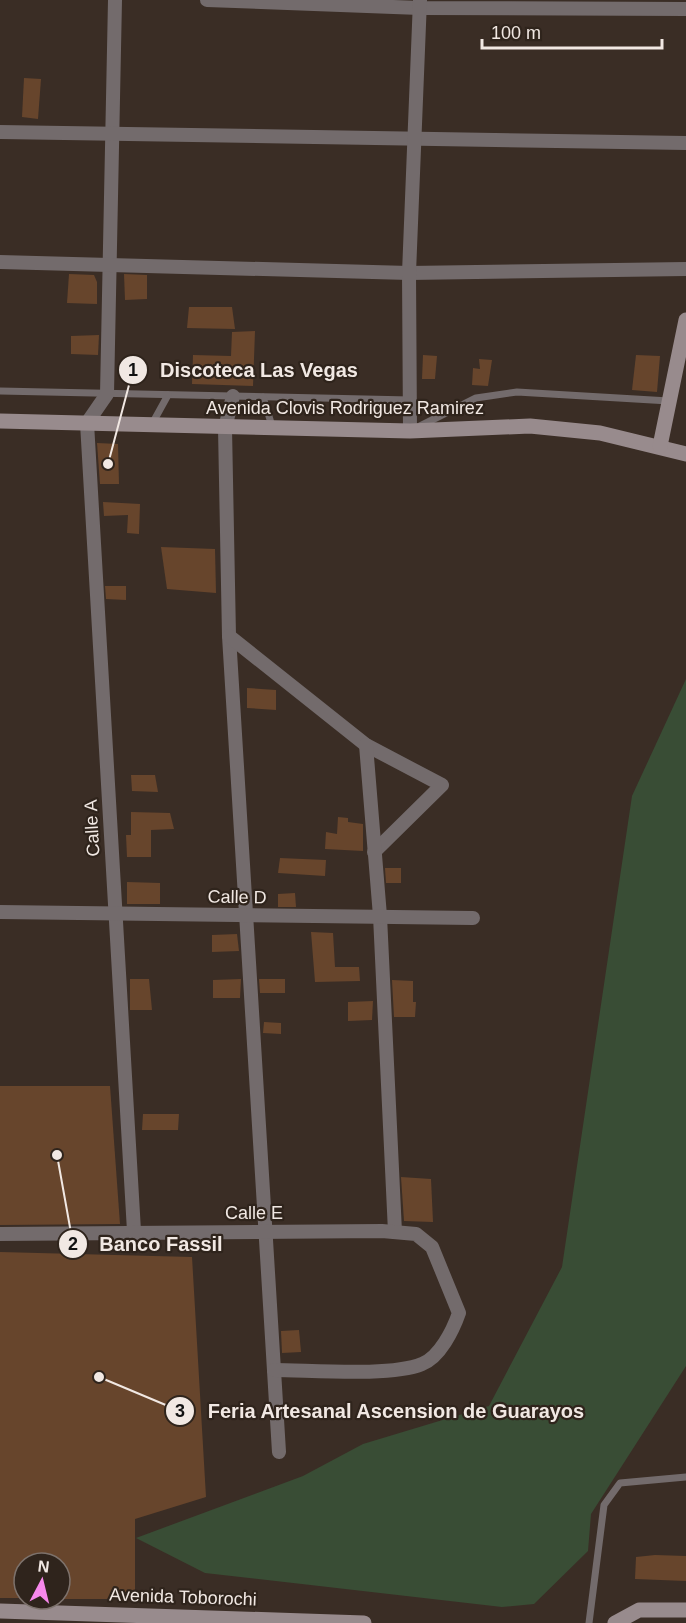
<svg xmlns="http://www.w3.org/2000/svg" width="686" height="1623" viewBox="0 0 686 1623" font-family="Arial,sans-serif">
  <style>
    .green { fill: #394d35 }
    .building { fill: #67452c }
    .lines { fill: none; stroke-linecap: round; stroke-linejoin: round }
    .lane { stroke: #736b6c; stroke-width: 7 }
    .street { stroke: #736b6c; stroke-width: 14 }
    .secondary { stroke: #988b8d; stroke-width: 15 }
    .labels { text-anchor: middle; stroke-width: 4.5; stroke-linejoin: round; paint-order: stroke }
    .street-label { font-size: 18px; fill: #f1e8e3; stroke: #2f241c }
    .leader { fill: none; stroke: #f1e8e3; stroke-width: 2 }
    .callout-dot { fill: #f1e8e3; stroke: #2f241c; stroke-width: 2 }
    .mark-label { font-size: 18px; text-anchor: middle; font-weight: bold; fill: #111 }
    .callout-label { font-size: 20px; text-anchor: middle; font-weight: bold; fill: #f1e8e3; stroke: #2f241c; stroke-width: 4.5; stroke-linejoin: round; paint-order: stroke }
  </style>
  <rect width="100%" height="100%" fill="#3a2d25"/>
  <polygon class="green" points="686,679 686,1366 591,1514 588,1551 534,1604 502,1607 205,1573 136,1538 303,1476 363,1444 489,1406 562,1267 632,796"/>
  <g class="building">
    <polygon points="24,78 41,79 38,119 22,117"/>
    <polygon points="69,274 94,275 97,282 97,304 67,303"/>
    <polygon points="124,274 147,275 147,299 125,300"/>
    <polygon points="189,307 232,307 235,329 187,328"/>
    <polygon points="255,331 253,386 192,384 193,355 231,356 232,332"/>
    <polygon points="99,335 98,355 71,354 71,336"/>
    <polygon points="423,355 437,356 435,379 422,379"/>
    <polygon points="636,355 660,356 657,392 632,390"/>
    <polygon points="479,359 492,360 488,386 472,385 473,368 480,369"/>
    <polygon points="97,443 118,444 119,484 100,484"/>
    <polygon points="103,502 140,504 139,534 127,533 128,515 104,516"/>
    <polygon points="161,547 215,549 216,593 167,589"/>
    <polygon points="105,586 126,586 126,600 106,599"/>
    <polygon points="247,688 276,690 276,710 247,708"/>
    <polygon points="131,775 155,775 158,792 132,791"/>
    <polygon points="131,812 170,813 174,829 151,830 151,857 127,857 126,835 131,835"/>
    <polygon points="338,817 348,818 348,822 363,824 363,851 325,849 326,832 337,834"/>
    <polygon points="280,858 326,860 325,876 278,873"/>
    <polygon points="385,868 401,868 401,883 386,883"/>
    <polygon points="127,882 160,883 160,904 127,904"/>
    <polygon points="295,893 296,907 278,907 278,894"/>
    <polygon points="311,932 333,933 335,967 359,967 360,981 315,982"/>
    <polygon points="237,934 239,951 212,952 212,935"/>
    <polygon points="130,979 149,979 152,1010 130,1010"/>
    <polygon points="241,979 240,998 213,998 213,980"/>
    <polygon points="259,979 285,979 285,993 260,993"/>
    <polygon points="392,980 413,981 413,1002 416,1002 415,1017 394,1017"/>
    <polygon points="373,1001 372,1020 348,1021 348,1002"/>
    <polygon points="264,1022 281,1023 281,1034 263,1033"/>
    <polygon points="0,1086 110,1086 120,1224 0,1225"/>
    <polygon points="143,1114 179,1114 178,1130 142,1130"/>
    <polygon points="401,1177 431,1179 433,1222 404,1221"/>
    <polygon points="0,1252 192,1257 206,1497 135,1519 135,1599 60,1599 60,1563 24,1563 24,1598 0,1598"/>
    <polygon points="299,1330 301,1352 282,1353 281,1331"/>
    <polygon points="655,1555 686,1556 686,1581 635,1579 636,1557"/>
  </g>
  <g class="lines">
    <g class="lane">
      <polyline points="0,391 410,400"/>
      <polyline points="263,397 272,426"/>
      <polyline points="152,424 168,395"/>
      <polyline points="420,426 476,398 517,392 669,401"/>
      <polyline points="589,1623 604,1505 620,1483 686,1477"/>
    </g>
    <g class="street">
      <polyline points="115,0 107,394 87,423 134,1231"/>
      <polyline points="207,0 420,8 686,9"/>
      <polyline points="0,132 686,143"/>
      <polyline points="0,262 409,273 686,269"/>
      <polyline points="233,396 225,428 229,636 279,1452"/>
      <polyline points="410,431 409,273 420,0"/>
      <polyline points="229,636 366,745 442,785 374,852"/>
      <polyline points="366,745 380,916 395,1232"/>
      <polyline points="0,912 473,918"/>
      <path d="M0,1234L382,1231L416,1234L432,1247L459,1313C453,1330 440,1357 422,1364C391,1377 310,1370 274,1370"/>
    </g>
    <g class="secondary">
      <polyline points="0,421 410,431 530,426 600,433 686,454"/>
      <polyline points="660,446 686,320"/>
      <polyline points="0,1611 364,1623"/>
      <polyline points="615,1623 639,1610 686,1610"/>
    </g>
  </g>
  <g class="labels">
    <g class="street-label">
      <text x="345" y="414">Avenida Clovis Rodriguez Ramirez</text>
      <text transform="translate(92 828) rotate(-93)" y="6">Calle A</text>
      <text transform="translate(237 897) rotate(1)" y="6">Calle D</text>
      <text x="254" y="1219">Calle E</text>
      <text transform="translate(183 1597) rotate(2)" y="6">Avenida Toborochi</text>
    </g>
  </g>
  <path class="leader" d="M108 464L133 370M57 1155L73 1244M99 1377L180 1411"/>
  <g class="callout-dot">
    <circle cx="108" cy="464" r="6"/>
    <circle cx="57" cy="1155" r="6"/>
    <circle cx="99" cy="1377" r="6"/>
    <circle cx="133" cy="370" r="15"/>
    <circle cx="73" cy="1244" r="15"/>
    <circle cx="180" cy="1411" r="15"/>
  </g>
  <g class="mark-label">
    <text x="133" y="376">1</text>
    <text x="73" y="1250">2</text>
    <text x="180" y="1417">3</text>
  </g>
  <g class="callout-label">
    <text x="259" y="377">Discoteca Las Vegas</text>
    <text x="161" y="1251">Banco Fassil</text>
    <text x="396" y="1418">Feria Artesanal Ascension de Guarayos</text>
  </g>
  <g transform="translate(42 1581) rotate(7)"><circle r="28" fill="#2f241c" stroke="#7d726c" stroke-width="1.5"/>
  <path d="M0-4.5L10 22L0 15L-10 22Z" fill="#f788ec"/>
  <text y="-9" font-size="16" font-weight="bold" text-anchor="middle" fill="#f1e8e3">N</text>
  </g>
  <path d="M482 39v9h180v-9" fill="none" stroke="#f1e8e3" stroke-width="3"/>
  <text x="491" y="39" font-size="18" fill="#f1e8e3" stroke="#2f241c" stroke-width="4.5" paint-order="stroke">100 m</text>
</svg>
